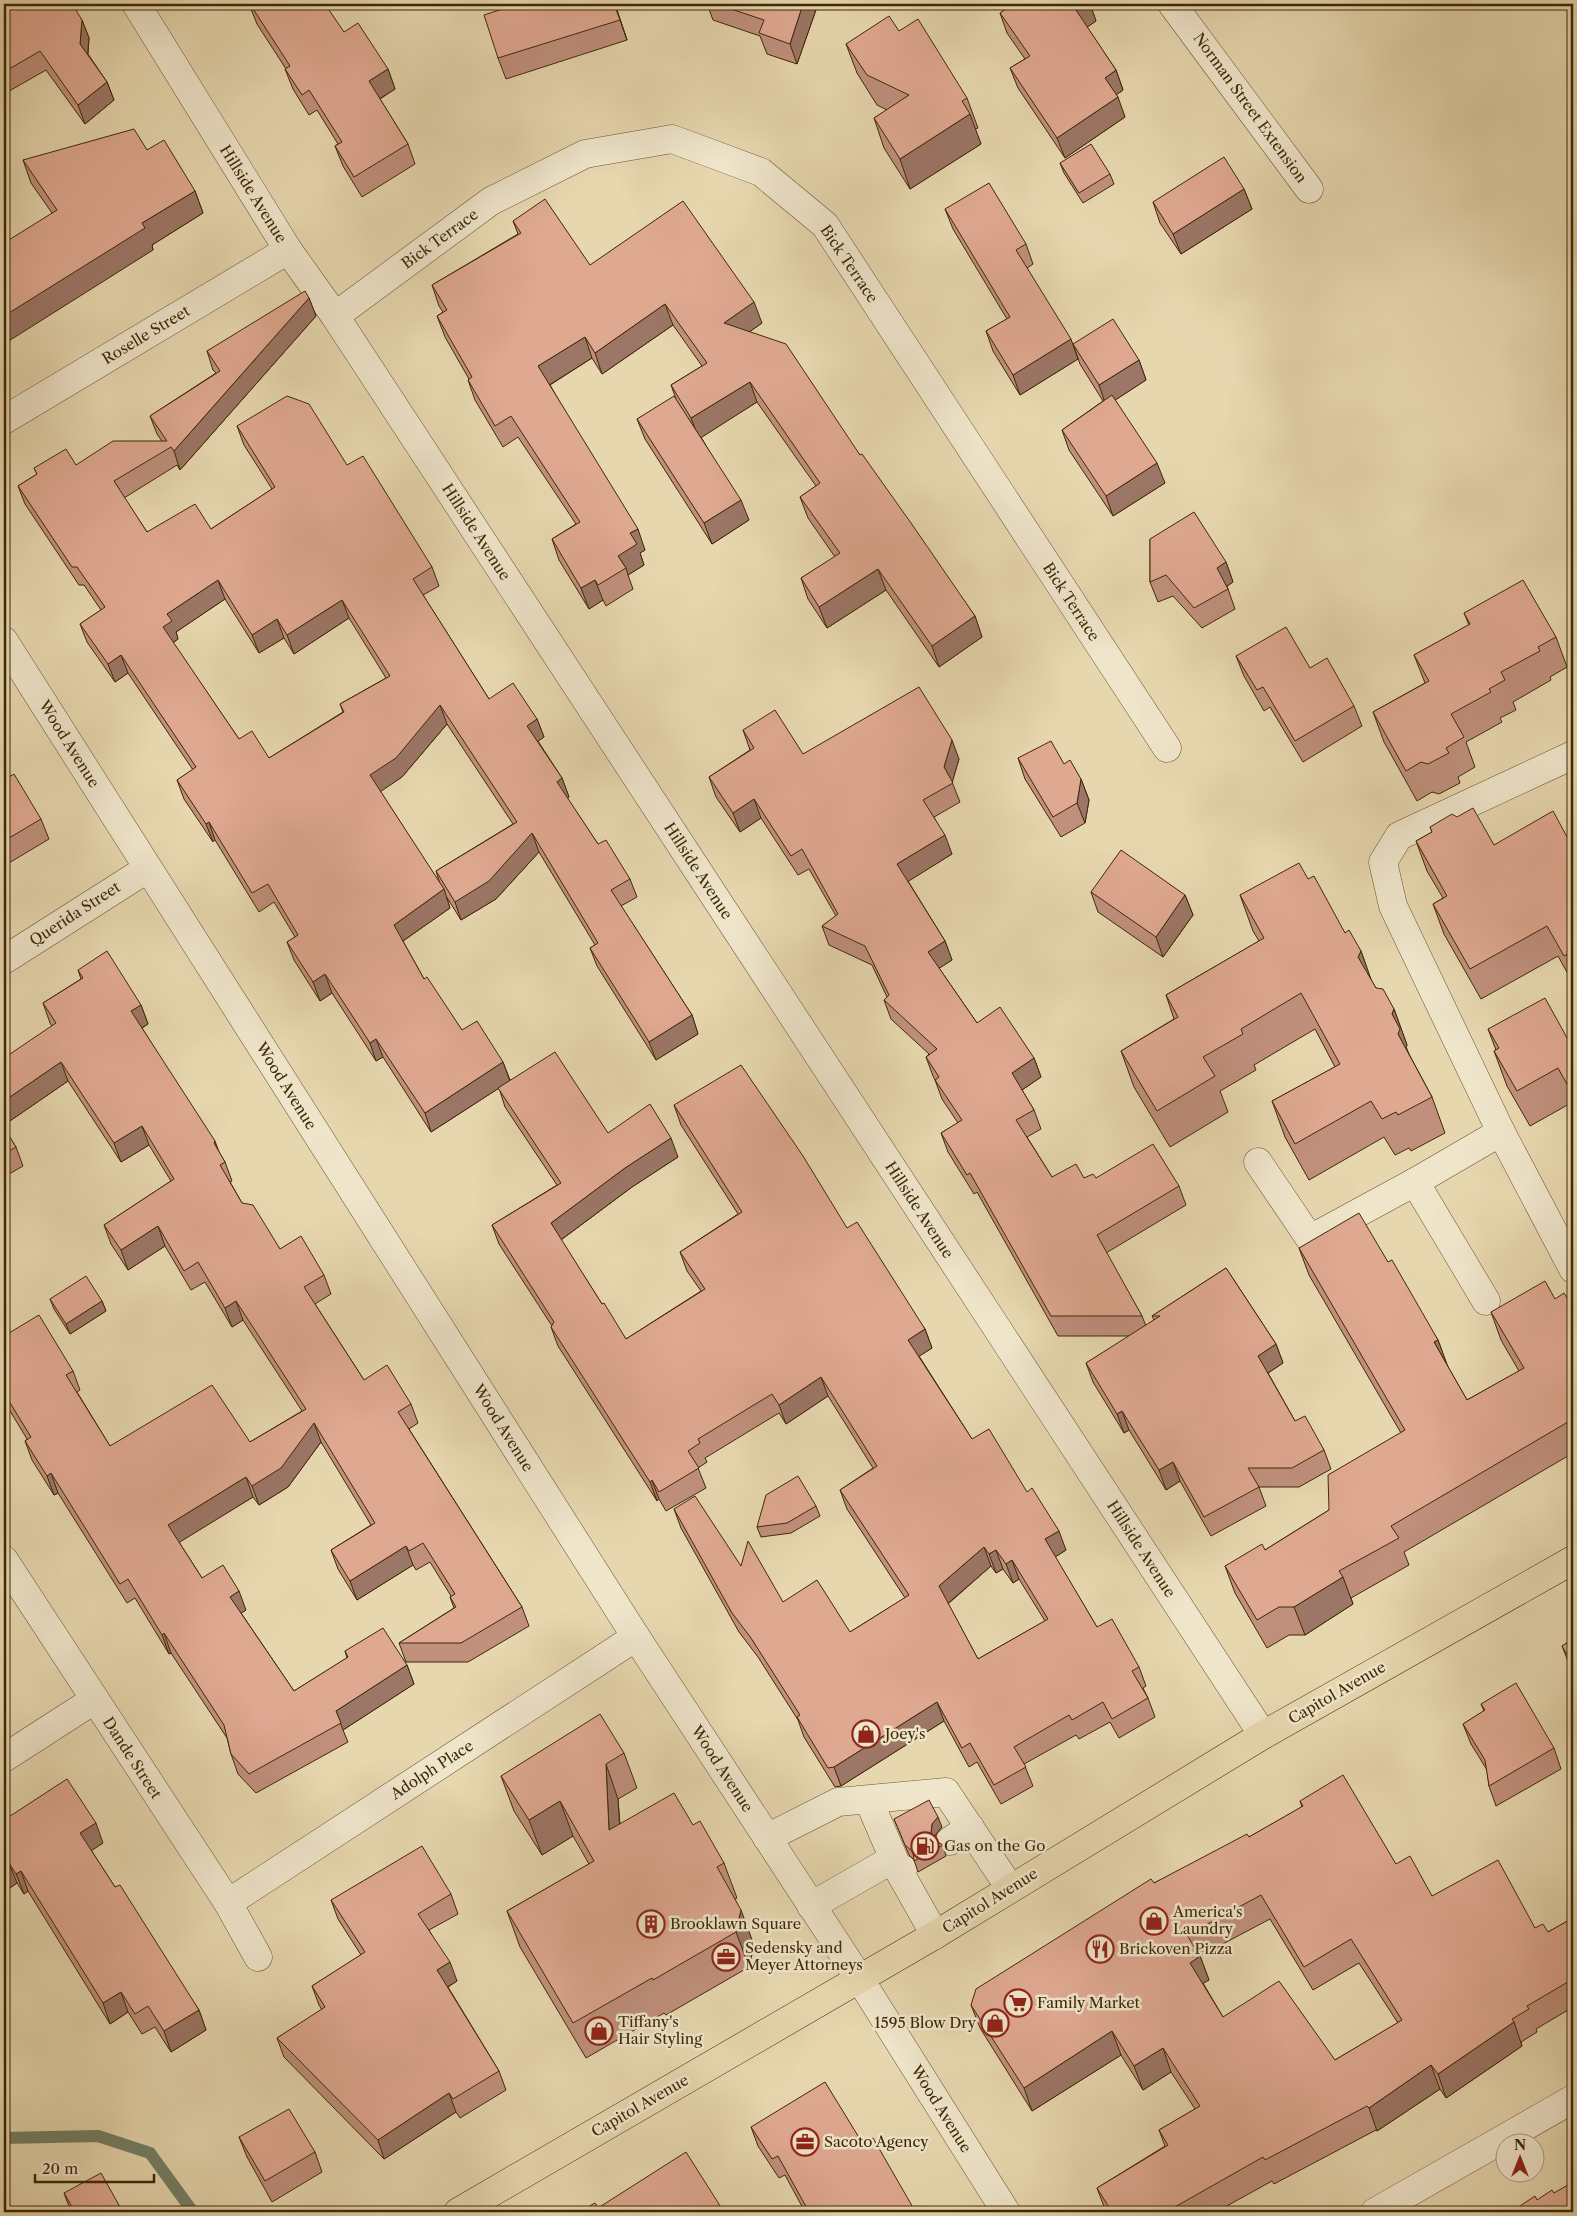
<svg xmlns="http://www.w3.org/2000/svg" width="1577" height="2216" viewBox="0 0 1577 2216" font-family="'Libre Caslon Text',serif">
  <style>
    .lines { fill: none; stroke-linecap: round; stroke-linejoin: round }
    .stream { stroke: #738066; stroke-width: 12 }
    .minor-casing { stroke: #685430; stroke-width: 29 }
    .major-casing { stroke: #3e2905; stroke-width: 29 }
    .minor { stroke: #efe5cb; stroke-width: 28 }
    .major { stroke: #e7d7af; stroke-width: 28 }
    .wall { fill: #c0907d; stroke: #3e2905; fill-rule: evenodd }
    .shaded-wall { fill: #9c7666; stroke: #3e2905 }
    .building { fill: #dfa891; stroke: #3e2905; fill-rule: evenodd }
    .labels { text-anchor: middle; stroke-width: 5; stroke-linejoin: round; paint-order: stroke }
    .street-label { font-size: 15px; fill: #3e2905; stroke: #efe5cb }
    .poi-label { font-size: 15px; fill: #3e2905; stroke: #efe5cb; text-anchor: start }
  </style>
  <rect width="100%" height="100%" fill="#e7d7af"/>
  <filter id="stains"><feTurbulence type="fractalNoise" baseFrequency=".004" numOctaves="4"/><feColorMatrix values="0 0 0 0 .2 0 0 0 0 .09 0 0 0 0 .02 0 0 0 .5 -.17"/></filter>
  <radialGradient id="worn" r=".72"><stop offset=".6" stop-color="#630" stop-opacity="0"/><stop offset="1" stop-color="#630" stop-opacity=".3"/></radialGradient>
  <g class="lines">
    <polyline class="stream" points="4,2138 98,2136 150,2153 193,2212"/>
    <g class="minor-casing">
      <g id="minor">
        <polyline points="136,4 288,250 335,316 1263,1735"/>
        <polyline points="1172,4 1309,189"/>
        <polyline points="335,316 491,201 585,154 672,139 761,172 825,225 1167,748"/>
        <polyline points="4,420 288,250"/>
        <polyline points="4,641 636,1637 859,1978 1006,2212"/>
        <polyline points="1573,755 1399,836 1383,862 1393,906 1501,1132 1573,1269"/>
        <polyline points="4,960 147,869"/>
        <polyline points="1258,1162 1310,1239 1415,1182 1501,1132"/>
        <polyline points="1415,1182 1486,1301"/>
        <polyline points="4,1560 228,1903 258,1957"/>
        <polyline points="4,1758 94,1700"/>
        <polyline points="869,1801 899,1871 903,1869"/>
        <polyline points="767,1838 838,1802 946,1792 1010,1888"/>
        <polyline points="950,1841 970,1827"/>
        <polyline points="899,1871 935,1935"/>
        <polyline points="228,1903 636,1637"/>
        <polyline points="811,1906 893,1859"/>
        <polyline points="1375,2212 1573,2099"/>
      </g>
    </g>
    <g class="major-casing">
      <polyline id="major" points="458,2212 935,1935 1263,1735 1573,1560"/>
    </g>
    <use href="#minor" class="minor"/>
    <use href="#major" class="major"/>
  </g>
  <g class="wall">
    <polygon points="4,4 82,20 89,38 88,54 107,82 114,100 85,124 46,70 4,94"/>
    <polygon points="249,4 344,32 388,69 395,89 380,99 408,144 415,164 362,197 343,166 335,146 338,144 317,110 309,115 293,89 285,69 286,69 257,24"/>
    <polygon points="518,4 615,4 627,40 506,79 498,58"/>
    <polygon points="707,4 818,4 797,64 767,54 760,36 713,20"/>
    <polygon points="1013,4 1090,4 1096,21 1087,27 1116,70 1123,90 1116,95 1125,117 1065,158 1018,88 1010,68 1025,59 1007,33 1000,13"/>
    <polygon points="899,31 967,98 978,128 975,129 981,144 910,189 884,148 874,118 887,110 877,105 857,73 846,44"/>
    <polygon points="147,150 195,191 203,213 152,245 153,250 52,213 31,183 23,160"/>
    <polygon points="1060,163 1110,174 1114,184 1083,203 1064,173"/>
    <polygon points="1244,189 1252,209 1181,254 1160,223 1153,202"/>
    <polygon points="945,209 1026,244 1033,264 1027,268 1078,359 1020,395 993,351 986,331 1007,319 953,229"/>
    <polygon points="513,221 590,265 762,323 749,332 860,455 975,616 982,637 939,667 886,590 827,628 808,599 801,578 835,557 808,518 800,497 816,486 757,402 701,437 749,520 712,544 645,439 637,419 676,399 671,385 702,366 673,325 602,374 592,358 550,385 645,550 640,553 644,565 628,575 633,589 606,606 603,600 589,609 559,560 552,539 576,524 518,437 503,447 475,400 468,380 469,379 445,337 437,316 443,312 439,306 432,285 518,234"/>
    <path d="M309,298L316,316L180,470L177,465L124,498L147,532L211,529L272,489L244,445L237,426L347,465L432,567L439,586L423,595L489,699L537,719L544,737L538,741L562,778L569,797L567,798L598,844L630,879L637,897L621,906L692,1015L698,1034L656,1060L597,966L590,948L595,945L539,852L496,899L461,920L446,896L450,908L403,941L424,979L462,1030L503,1062L510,1080L608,1133L678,1157L632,1187L561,1240L602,1304L626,1339L701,1291L687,1271L680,1252L738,1214L681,1125L674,1105L847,1228L925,1329L932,1348L919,1356L972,1439L1027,1492L1066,1550L1055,1557L1097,1627L1139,1667L1146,1686L1143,1688L1148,1698L1155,1717L1119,1738L1110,1722L1079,1739L1076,1735L1024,1764L1033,1786L1001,1804L977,1762L969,1767L944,1721L841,1786L835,1787L804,1737L798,1720L758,1657L739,1632L681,1528L674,1509L783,1602L850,1632L905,1598L847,1509L840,1490L873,1468L828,1396L786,1424L779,1413L705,1458L707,1462L698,1468L706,1488L666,1511L659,1499L657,1501L558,1346L551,1327L552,1326L499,1244L492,1225L557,1185L505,1107L499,1088L431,1132L383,1057L376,1061L332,993L320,1001L294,960L287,942L295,937L274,902L259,912L215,840L213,842L184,799L177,780L193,770L128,673L115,682L87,642L80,624L101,610L84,585H79L25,504L18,486L37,474L34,468L76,465L162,441L157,434L150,416L216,373L213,370L207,351ZM225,599L259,653L284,638L294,654L349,618L386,678L340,704L343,712L269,758L239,739L173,643L178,639L176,632ZM447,724L513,824L436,871L440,884L380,791L402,777ZM991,1566L996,1573L1003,1569L1013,1583L1019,1579L1045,1621L978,1659L948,1604Z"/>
    <polygon points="1073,344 1139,360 1146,380 1115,400 1165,483 1113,516 1069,450 1062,430 1103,401 1080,364"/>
    <polygon points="1150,539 1226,562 1233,582 1227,586 1235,609 1202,628 1173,596 1158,602 1150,582"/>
    <polygon points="1464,613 1556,637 1567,667 1550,677 1551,680 1513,702 1516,710 1500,718 1502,722 1466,742 1475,767 1458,777 1460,783 1439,794 1432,792 1417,801 1384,742 1373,712 1425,683 1414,655 1469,625"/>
    <polygon points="1236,656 1310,668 1354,706 1362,726 1303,762 1270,707 1264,711 1244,676"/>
    <polygon points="743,730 803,754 959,759 952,782 960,802 934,817 952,854 908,881 945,941 952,960 939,968 977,1023 1034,1058 1041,1077 1022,1090 1034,1110 1041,1129 1027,1137 1052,1177 1096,1178 1179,1186 1186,1205 1106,1253 1142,1316 1146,1326 1154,1320 1152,1316 1226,1268 1276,1344 1283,1363 1268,1373 1295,1421 1324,1450 1331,1469 1299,1487 1259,1487 1266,1506 1211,1536 1180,1481 1166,1490 1129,1430 1124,1433 1093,1382 1086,1363 1130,1336 1058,1336 977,1192 974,1194 948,1152 941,1133 958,1123 942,1099 935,1080 933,1076 926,1057 929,1054 891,1019 884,1000 887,997 872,965 829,945 822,926 836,916 809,869 798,875 761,818 740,832 716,797 709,777 750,750"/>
    <polygon points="1018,758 1064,764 1081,779 1089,800 1085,823 1061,837 1025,779"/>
    <polygon points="4,780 41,819 49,839 4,866"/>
    <polygon points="1430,827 1494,845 1573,848 1573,983 1558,956 1481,999 1444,934 1433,904 1443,898 1427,871 1416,841 1432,832"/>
    <polygon points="1308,879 1345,933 1361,951 1371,980 1376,988 1394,1009 1407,1045 1406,1047 1410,1056 1432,1097 1445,1133 1411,1151 1409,1148 1395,1155 1384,1137 1309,1180 1285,1137 1272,1101 1335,1067 1315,1029 1254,1065 1256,1070 1220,1091 1228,1112 1170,1147 1134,1087 1121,1051 1174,1019 1166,995 1259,941 1253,931 1240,895"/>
    <polygon points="1091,892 1185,895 1193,915 1163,957 1098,912"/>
    <polygon points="78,970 141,1005 148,1024 142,1028 225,1162 232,1181 230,1182 242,1203 280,1249 324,1275 331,1294 315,1304 364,1380 411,1404 418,1423 409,1429 522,1607 529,1626 468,1662 406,1662 399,1643 454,1608 450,1597 451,1596 430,1562 416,1570 413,1565 357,1600 338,1569 331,1550 371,1525 321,1442 288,1487 259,1505 253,1497 179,1542 202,1578 246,1610 241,1613 294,1691 347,1658 345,1651 407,1665 414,1684 343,1730 348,1742 256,1793 238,1774 231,1754 227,1738 171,1653 169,1654 135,1598 127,1603 58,1493 54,1495 32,1460 25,1441 27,1439 4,1401 4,1336 73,1371 80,1390 77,1392 110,1446 250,1442 302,1411 243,1320 232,1327 205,1282 191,1290 165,1246 128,1270 111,1244 104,1225 171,1181 149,1145 121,1162 68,1081 4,1125 52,1026 50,1023 43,1003 81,979"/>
    <polygon points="1488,1029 1571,1045 1573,1044 1573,1108 1571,1103 1530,1126 1507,1086 1494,1051 1496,1050"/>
    <polygon points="4,1128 16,1147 23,1166 4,1177"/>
    <polygon points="1299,1248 1388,1262 1438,1340 1447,1365 1467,1400 1519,1371 1501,1340 1491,1312 1555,1299 1573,1308 1573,1453 1404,1552 1409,1565 1351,1598 1353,1604 1305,1635 1289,1635 1267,1648 1235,1593 1225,1566 1265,1550 1329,1510 1401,1433 1309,1275"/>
    <polygon points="50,1299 102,1301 106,1311 70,1334 54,1309"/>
    <polygon points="816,1506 820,1516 791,1533 761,1537 757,1527"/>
    <polygon points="1573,1639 1573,1674 1571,1669 1562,1646"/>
    <polygon points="1481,1704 1554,1748 1561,1769 1496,1806 1489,1786 1487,1770 1471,1744 1463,1724 1484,1711"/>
    <polygon points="624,1753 637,1788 618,1799 620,1824 693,1825 724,1863 737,1898 735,1899 754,1945 749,1967 666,2015 664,2013 586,2058 520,1947 507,1911 589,1864 573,1836 542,1855 514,1811 501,1776"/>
    <path d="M1300,1801L1396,1864L1432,1896L1548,1932L1573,1918V2007L1536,2029L1537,2032L1521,2042L1522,2046L1446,2098L1440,2089L1377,2131L1376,2130L1274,2184L1272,2181L1216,2212H1106L1097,2188L1165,2146L1159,2130L1195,2109L1171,2072L1143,2090L1121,2055L1032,2111L980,2028L971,2005L1154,1883L1249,1837L1302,1807ZM1270,1919L1313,1990L1359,1963L1398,2023L1335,2060L1223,2017L1203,1983L1209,1980L1200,1956Z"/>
    <polygon points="894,1819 942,1827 936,1834 935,1841 943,1845 946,1856 918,1872 914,1860 909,1855"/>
    <polygon points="4,1820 103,1843 91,1850 115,1887 199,2010 206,2030 171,2052 155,2027 142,2034 128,2012 110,2024 28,1891 24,1894 17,1883 4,1892"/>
    <polygon points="451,1894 458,1914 429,1930 457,1981 448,1987 499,2071 506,2090 460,2118 456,2112 384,2159 284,2057 277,2038 322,2010 319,2005 312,1986 361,1955 338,1919 331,1900"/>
    <polygon points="751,2127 863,2144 915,2211 927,2212 805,2212 785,2175 779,2178 758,2146"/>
    <polygon points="239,2137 315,2152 322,2172 272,2202 247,2157"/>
    <polygon points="64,2193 120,2207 122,2212 73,2212 68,2204"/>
  </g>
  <g class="shaded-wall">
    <polygon points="614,4 615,4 627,40 620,20"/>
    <polygon points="803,4 818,4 797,64 790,44"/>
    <polygon points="1085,4 1090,4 1096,21 1083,30 1076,10"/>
    <polygon points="82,20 89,38 87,62 80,44"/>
    <polygon points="388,69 395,89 376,101 369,81"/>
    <polygon points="1116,70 1123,90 1112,98 1105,78"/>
    <polygon points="107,82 114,100 85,124 78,105"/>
    <polygon points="1118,97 1125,117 1065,158 1057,138"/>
    <polygon points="970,114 981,144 910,189 900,159"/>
    <polygon points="1244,189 1252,209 1181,254 1173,234"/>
    <polygon points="195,191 203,213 152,245 153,250 4,344 4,316 142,223"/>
    <polygon points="309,298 316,316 180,470 174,451"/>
    <polygon points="754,302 762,323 732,344 724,323"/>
    <polygon points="665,304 673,325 602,374 595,353"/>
    <polygon points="585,337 592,358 546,387 538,366"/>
    <polygon points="1071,339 1078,359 1020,395 1013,375"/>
    <polygon points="1139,360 1146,380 1106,406 1099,385"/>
    <polygon points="750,382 757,402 699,439 691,418"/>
    <polygon points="1157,463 1165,483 1113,516 1106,496"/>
    <polygon points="741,500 749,520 712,544 704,523"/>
    <polygon points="638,529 645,550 640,553 644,565 628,575 626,568 618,556 630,533"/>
    <polygon points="1226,562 1233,582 1224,588 1217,568"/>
    <polygon points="878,569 886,590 827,628 819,607"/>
    <polygon points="218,580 225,599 176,632 178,639 169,645 163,627 167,614"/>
    <polygon points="595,580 603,600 589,609 581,588"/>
    <polygon points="342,600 349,618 294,654 287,635"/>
    <polygon points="975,616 982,637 939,667 932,646"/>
    <polygon points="277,619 284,638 259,653 252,635"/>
    <polygon points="121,655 128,673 115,682 108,664"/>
    <polygon points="440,705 447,724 402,777 377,794 370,775"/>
    <polygon points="537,719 544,737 534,744 527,726"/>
    <polygon points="952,740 959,759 952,783 944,767"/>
    <polygon points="562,778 569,797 564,801 557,782"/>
    <polygon points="1081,779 1089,800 1085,823 1077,803"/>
    <polygon points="754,799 761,818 740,832 733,813"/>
    <polygon points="209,822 215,840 213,842 206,824"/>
    <polygon points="532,833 539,852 496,899 461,920 455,902"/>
    <polygon points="945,835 952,854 904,884 897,864"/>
    <polygon points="444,889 450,908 400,943 394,925"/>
    <polygon points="1185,895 1193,915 1163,957 1156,937"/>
    <polygon points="945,941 952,960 935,971 928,952"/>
    <polygon points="1361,951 1374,988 1358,957"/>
    <polygon points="325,974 332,993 320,1001 313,982"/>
    <polygon points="141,1005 148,1024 138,1030 131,1011"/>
    <polygon points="1394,1009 1407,1045 1406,1047 1413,1065 1398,1034 1392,1014"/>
    <polygon points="692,1015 698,1034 656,1060 649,1042"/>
    <polygon points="376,1039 383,1057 376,1061 370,1043"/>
    <polygon points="1034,1058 1041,1077 1019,1092 1012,1073"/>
    <polygon points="61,1062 68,1081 4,1125 4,1101"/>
    <polygon points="503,1062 510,1081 431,1132 425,1113"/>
    <polygon points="142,1126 149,1145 121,1162 114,1143"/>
    <polygon points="671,1138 678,1157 632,1187 558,1242 551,1223 625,1168"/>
    <polygon points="215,1141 222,1160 214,1143"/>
    <polygon points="158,1226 165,1246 128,1270 121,1250"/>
    <polygon points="102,1301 106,1311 70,1334 66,1324"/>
    <polygon points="236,1301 243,1320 232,1327 225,1308"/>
    <polygon points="925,1329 932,1348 915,1359 908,1340"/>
    <polygon points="1438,1340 1448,1367 1434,1342"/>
    <polygon points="1276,1344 1283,1363 1265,1375 1258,1356"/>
    <polygon points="821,1377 828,1396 786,1424 779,1405"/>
    <polygon points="1122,1411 1129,1430 1124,1433 1117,1414"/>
    <polygon points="314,1423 321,1442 288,1487 259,1505 252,1486"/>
    <polygon points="1173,1462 1180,1481 1166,1490 1159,1470"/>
    <polygon points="51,1473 58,1493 54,1495 47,1476"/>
    <polygon points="246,1477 253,1497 175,1545 168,1525"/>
    <polygon points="652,1480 659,1499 657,1501 650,1482"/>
    <polygon points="1059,1531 1066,1550 1052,1559 1045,1539"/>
    <polygon points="406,1546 413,1565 357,1600 350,1581"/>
    <polygon points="984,1547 991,1566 946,1605 939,1586"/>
    <polygon points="996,1550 1003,1569 996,1573 989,1554"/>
    <polygon points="1012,1560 1019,1579 1013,1583 1006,1564"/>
    <polygon points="1343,1577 1353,1604 1305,1635 1294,1607"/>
    <polygon points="239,1591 246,1610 237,1616 230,1597"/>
    <polygon points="164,1633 171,1653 169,1654 162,1635"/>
    <polygon points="407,1665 414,1684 343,1730 336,1711"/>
    <polygon points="937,1702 944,1721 841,1786 834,1767"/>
    <polygon points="606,1764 618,1799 622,1866 609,1830"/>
    <polygon points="560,1801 573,1836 542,1855 529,1820"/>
    <polygon points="938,1817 942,1827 936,1834 935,1843 931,1833 932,1824"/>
    <polygon points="96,1823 103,1843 88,1853 80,1833"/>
    <polygon points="9,1863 17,1883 4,1892 4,1867"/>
    <polygon points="21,1871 28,1891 24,1894 16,1874"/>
    <polygon points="741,1910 754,1945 749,1967 736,1932"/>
    <polygon points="1200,1956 1209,1980 1198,1986 1190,1963"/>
    <polygon points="450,1962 457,1981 444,1989 437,1970"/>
    <polygon points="121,1992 128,2012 110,2024 103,2003"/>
    <polygon points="199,2010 206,2030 171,2052 164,2031"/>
    <polygon points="1514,2022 1522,2046 1446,2098 1438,2074"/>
    <polygon points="1112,2031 1121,2055 1032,2111 1024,2088"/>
    <polygon points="1163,2048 1171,2072 1143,2090 1134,2066"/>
    <polygon points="1431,2065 1440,2089 1377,2131 1369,2108"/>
    <polygon points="449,2093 456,2112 384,2159 378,2140"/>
  </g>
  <g class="building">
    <polygon points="4,4 72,4 82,20 80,44 107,82 78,105 40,51 4,72"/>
    <polygon points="250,4 325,4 344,32 358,23 388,69 369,81 408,144 354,177 335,146 342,142 309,90 302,95 285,69 290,66"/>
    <polygon points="518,4 614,4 620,20 498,58 484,15"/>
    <polygon points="716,4 803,4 790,44 759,33 764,20"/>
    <polygon points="1013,4 1085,4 1076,10 1116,70 1105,78 1118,97 1057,138 1010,68 1030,56 1000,13"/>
    <polygon points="889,16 899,31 918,19 967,98 962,101 970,114 900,159 874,118 909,95 867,75 846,44"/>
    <polygon points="134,129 147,150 164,140 195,191 142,223 145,228 4,316 4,243 57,210 23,160"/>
    <polygon points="1091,144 1110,174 1079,193 1060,163"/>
    <polygon points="1224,157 1244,189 1173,234 1153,202"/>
    <polygon points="989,183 1026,244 1016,250 1071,339 1013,375 986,331 1010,317 945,209"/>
    <polygon points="545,199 590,265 683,201 754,302 724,323 786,344 860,455 862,454 911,523 975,616 932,646 878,569 819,607 801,578 840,553 800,497 820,483 750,382 691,418 671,385 707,363 665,304 595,353 585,337 538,366 638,529 630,533 637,544 618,556 626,568 598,585 595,580 581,588 552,539 580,522 511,416 495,426 468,380 472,377 437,316 447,310 432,285 521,233 513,221"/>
    <path d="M305,291L309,298L174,451L171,447L114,481L147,532L195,504L211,529L275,487L237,426L287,396L309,404L347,465L363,456L432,567L413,579L489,699L513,683L537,719L527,726L562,778L557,782L598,844L606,840L630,879L611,890L692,1015L649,1042L590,948L598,943L532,833L489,881L455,902L436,871L517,822L440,705L396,758L370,775L444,889L394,925L424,979L427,977L462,1030L477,1021L503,1062L425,1113L376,1039L370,1043L325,974L313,982L287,942L298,935L268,884L252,893L209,822L206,824L177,780L196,767L121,655L108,664L80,624L105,607L77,567H72L18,486L37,474L34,468L66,449L76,465L113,441H167L150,416L220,371L207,351ZM218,580L252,635L277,619L287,635L342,600L390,676L340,704L344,712L269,758L252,731L239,739L163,627L172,621L167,614Z"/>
    <polygon points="1113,319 1139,360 1099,385 1073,344"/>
    <polygon points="1112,395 1157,463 1106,496 1062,430"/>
    <polygon points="674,396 741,500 704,523 637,419"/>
    <polygon points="1194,512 1226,562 1217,568 1228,589 1194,608 1166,575 1150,582 1150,539"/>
    <polygon points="1523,580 1556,637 1538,647 1540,651 1501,672 1505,680 1489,689 1491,692 1451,714 1464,737 1446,748 1449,753 1428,764 1421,762 1406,771 1373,712 1429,681 1414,655 1470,624 1464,613"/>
    <polygon points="1286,627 1310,668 1327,658 1354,706 1295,741 1263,687 1257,690 1236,656"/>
    <polygon points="919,687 952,740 944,767 953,783 923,800 945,835 897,864 945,941 928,952 977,1023 1000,1007 1034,1058 1012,1073 1034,1110 1016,1120 1052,1177 1076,1164 1084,1178 1093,1174 1096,1178 1153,1144 1179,1186 1097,1235 1142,1316 1051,1316 970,1173 967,1175 941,1133 962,1120 935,1080 939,1077 926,1057 937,1049 884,1000 889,995 865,946 822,926 838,914 802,849 791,856 754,799 733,813 709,777 754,748 743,730 775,710 803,754"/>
    <polygon points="1051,741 1064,764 1070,760 1081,779 1077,803 1053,817 1018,758"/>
    <polygon points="14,774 41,819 4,841 4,780"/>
    <polygon points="1473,808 1494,845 1553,811 1573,848 1573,951 1564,956 1547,926 1470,969 1433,904 1447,896 1416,841 1432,832 1430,827 1452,814 1457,817"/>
    <polygon points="1121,850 1185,895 1156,937 1091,892"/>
    <polygon points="1299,863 1308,879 1314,876 1345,933 1349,930 1361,951 1358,957 1376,988 1383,989 1394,1009 1392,1014 1400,1029 1398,1034 1432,1097 1398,1115 1396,1112 1382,1119 1371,1101 1295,1144 1272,1101 1340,1064 1301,993 1241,1029 1243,1034 1203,1057 1215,1076 1157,1111 1121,1051 1178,1017 1166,995 1264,938 1240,895"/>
    <polygon points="107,951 141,1005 131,1011 215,1141 214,1143 225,1162 220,1165 242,1203 253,1205 280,1249 301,1236 324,1275 304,1287 364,1380 387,1365 411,1404 398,1412 522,1607 461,1643 399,1643 456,1607 450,1597 455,1594 423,1543 409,1551 406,1546 350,1581 331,1550 375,1523 314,1423 281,1468 252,1486 246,1477 168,1525 202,1578 223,1565 239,1591 230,1597 294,1691 348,1657 345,1651 383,1628 407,1665 336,1711 341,1723 249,1774 231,1754 224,1725 164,1633 162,1635 128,1579 120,1584 51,1473 47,1476 25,1441 31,1437 4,1393 4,1336 39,1315 73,1371 66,1375 110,1446 212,1385 250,1442 306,1409 236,1301 225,1308 198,1262 184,1271 158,1226 121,1250 104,1225 174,1179 142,1126 114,1143 61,1062 4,1101 4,1058 56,1023 43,1003 83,978 78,970"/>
    <polygon points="1545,998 1571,1045 1573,1044 1573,1095 1558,1068 1517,1091 1494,1051 1499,1048 1488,1029"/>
    <path d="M555,1052L608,1133L650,1104L671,1138L625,1168L551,1223L602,1304L604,1303L626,1339L705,1289L680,1252L742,1212L674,1105L741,1065L803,1156L847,1228L857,1222L925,1329L908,1340L972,1439L989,1429L1027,1492L1032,1488L1059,1531L1045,1539L1097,1627L1112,1619L1139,1667L1132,1671L1148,1698L1112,1719L1103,1702L1072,1720L1069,1715L1014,1747L1026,1767L994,1785L970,1743L962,1748L937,1702L834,1767L828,1768L797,1717L800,1715L751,1638L732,1613L674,1509L695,1496L741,1566L748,1541L783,1602L817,1580L850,1632L909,1595L840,1490L877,1466L821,1377L779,1405L772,1394L698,1439L700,1443L688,1451L699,1468L659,1492L652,1480L650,1482L551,1327L554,1322L492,1225L561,1183L498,1088ZM984,1547L989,1554L996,1550L1006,1564L1012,1560L1048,1619L978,1659L939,1586Z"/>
    <polygon points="4,1128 16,1147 4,1154"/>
    <polygon points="1359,1213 1388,1262 1392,1260 1438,1340 1434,1342 1467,1400 1524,1368 1491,1312 1545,1281 1555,1299 1564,1293 1573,1308 1573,1419 1391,1526 1399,1538 1339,1571 1343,1577 1294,1607 1279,1607 1257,1620 1225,1566 1262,1544 1265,1550 1329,1510 1328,1475 1405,1430 1299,1248"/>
    <polygon points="1226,1268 1276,1344 1258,1356 1295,1421 1305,1416 1324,1450 1292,1468 1248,1468 1259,1487 1204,1517 1173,1462 1159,1470 1122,1411 1117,1414 1086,1363 1160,1316 1152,1316"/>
    <polygon points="86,1276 102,1301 66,1324 50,1299"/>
    <polygon points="798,1476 816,1506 787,1523 757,1527 766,1495"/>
    <polygon points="1573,1639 1573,1665 1562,1646"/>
    <polygon points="1516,1683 1554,1748 1489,1786 1485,1760 1463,1724 1485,1710 1481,1704"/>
    <polygon points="600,1714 624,1753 606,1764 609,1830 674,1793 693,1825 700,1821 724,1863 717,1867 741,1910 736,1932 653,1980 652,1978 573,2023 507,1911 594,1861 560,1801 529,1820 501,1776"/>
    <path d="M1343,1775L1396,1864L1410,1856L1432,1896L1498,1860L1535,1928L1543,1924L1548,1932L1573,1918V1979L1527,2006L1529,2009L1512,2019L1514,2022L1438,2074L1431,2065L1369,2108L1367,2106L1265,2160L1263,2157L1166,2212H1112L1097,2188L1168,2145L1159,2130L1200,2106L1163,2048L1134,2066L1112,2031L1024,2088L971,2005L976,1989L1151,1879L1154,1883L1247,1834L1249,1837L1303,1806L1300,1801ZM1261,1895L1304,1967L1351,1939L1402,2020L1335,2060L1279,1981L1223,2017L1190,1963L1200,1956L1187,1935Z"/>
    <polygon points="67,1779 96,1823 80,1833 115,1887 120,1885 199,2010 164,2031 148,2006 135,2014 121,1992 103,2003 21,1871 16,1874 9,1863 4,1867 4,1820"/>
    <polygon points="929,1800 938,1817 932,1824 931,1833 934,1840 943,1845 914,1861 913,1852 905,1845 894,1819"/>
    <polygon points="422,1846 451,1894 418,1914 450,1962 437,1970 499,2071 453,2099 449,2093 378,2140 277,2038 325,2007 312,1986 365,1952 331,1900"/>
    <polygon points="825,2082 863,2144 873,2138 915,2211 923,2206 927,2212 809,2212 778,2156 772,2159 751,2127"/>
    <polygon points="289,2109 315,2152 265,2181 239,2137"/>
    <polygon points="686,2152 724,2212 579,2212 595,2203 598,2208"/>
    <polygon points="101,2173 120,2207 111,2212 75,2212 64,2193"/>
    <polygon points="1573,2182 1573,2212 1511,2212 1535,2196 1537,2200 1552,2190 1554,2193"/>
  </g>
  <defs>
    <g id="shop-ring" transform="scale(1.4375)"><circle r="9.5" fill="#efe5cb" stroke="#8f2418" stroke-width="1.5"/><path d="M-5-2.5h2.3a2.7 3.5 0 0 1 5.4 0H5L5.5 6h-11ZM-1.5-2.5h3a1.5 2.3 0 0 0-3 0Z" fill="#8f2418"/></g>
    <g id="fuel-ring" transform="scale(1.4375)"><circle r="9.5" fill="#efe5cb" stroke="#8f2418" stroke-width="1.5"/><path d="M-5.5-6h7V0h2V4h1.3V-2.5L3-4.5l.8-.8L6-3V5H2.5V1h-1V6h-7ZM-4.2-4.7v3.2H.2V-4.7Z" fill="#8f2418"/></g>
    <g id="building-ring" transform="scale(1.4375)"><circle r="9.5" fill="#efe5cb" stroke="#8f2418" stroke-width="1.5"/><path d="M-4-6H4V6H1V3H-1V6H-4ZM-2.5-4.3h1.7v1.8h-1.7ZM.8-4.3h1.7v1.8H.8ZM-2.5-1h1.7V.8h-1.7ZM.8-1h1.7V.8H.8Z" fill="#8f2418"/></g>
    <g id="restaurant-ring" transform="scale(1.4375)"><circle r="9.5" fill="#efe5cb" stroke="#8f2418" stroke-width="1.5"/><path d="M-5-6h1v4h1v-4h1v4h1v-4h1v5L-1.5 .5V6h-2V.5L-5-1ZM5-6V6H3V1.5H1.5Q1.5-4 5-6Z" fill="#8f2418"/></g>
    <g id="office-ring" transform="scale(1.4375)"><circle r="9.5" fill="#efe5cb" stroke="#8f2418" stroke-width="1.5"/><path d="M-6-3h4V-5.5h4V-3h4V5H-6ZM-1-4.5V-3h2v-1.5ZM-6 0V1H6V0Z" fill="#8f2418"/></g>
    <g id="supermarket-ring" transform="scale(1.4375)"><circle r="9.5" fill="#efe5cb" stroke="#8f2418" stroke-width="1.5"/><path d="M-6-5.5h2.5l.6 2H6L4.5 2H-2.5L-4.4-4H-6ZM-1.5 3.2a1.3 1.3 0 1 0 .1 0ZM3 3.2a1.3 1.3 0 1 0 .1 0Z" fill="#8f2418"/></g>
  </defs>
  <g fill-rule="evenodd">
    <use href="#shop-ring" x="866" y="1734"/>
    <use href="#fuel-ring" x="925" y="1846"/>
    <use href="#shop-ring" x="1154" y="1921"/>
    <use href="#building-ring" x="651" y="1924"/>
    <use href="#restaurant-ring" x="1100" y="1949"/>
    <use href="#office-ring" x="726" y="1957"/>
    <use href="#supermarket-ring" x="1018" y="2003"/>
    <use href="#shop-ring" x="995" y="2023"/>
    <use href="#shop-ring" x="599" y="2031"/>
    <use href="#office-ring" x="805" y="2142"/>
  </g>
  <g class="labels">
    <g class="street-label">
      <text transform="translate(1250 108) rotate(54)" y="5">Norman Street Extension</text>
      <text transform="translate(253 194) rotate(58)" y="5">Hillside Avenue</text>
      <text transform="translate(440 239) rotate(-36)" y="5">Bick Terrace</text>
      <text transform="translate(849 264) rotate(56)" y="5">Bick Terrace</text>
      <text transform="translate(146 335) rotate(-31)" y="5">Roselle Street</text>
      <text transform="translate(476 532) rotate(57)" y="5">Hillside Avenue</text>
      <text transform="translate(1071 602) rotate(57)" y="5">Bick Terrace</text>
      <text transform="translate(69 744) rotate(58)" y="5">Wood Avenue</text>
      <text transform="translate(698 871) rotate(57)" y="5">Hillside Avenue</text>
      <text transform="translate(75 914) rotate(-33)" y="5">Querida Street</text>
      <text transform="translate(286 1086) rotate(58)" y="5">Wood Avenue</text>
      <text transform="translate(919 1210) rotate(57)" y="5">Hillside Avenue</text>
      <text transform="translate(503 1428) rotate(58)" y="5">Wood Avenue</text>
      <text transform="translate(1141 1549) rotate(57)" y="5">Hillside Avenue</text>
      <text transform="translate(1337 1693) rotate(-30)" y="5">Capitol Avenue</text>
      <text transform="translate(132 1758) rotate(57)" y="5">Dande Street</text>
      <text transform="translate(722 1769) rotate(57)" y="5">Wood Avenue</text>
      <text transform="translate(432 1770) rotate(-33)" y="5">Adolph Place</text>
      <text transform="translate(990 1901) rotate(-32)" y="5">Capitol Avenue</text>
      <text transform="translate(640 2106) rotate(-30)" y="5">Capitol Avenue</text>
      <text transform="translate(941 2109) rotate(58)" y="5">Wood Avenue</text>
    </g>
    <g class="poi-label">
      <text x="885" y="1739">Joey's</text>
      <text x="944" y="1851">Gas on the Go</text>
      <text x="1173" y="1917">America's<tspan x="1173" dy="17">Laundry</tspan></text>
      <text x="670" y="1929">Brooklawn Square</text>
      <text x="745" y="1953">Sedensky and<tspan x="745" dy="17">Meyer Attorneys</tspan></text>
      <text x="1119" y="1954">Brickoven Pizza</text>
      <text x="1037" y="2008">Family Market</text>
      <text x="618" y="2027">Tiffany's<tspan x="618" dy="17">Hair Styling</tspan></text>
      <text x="976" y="2028" text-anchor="end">1595 Blow Dry</text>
      <text x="824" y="2147">Sacoto Agency</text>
    </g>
  </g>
  <rect width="1577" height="2216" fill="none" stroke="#e7d7af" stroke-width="20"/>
  <rect x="5" y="5" width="1567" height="2206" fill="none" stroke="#3e2905" stroke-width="2.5"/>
  <rect x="10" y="10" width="1557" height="2196" fill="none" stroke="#3e2905"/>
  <g transform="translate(1520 2158)"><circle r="24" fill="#efe5cb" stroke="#a89a7c"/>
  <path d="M0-4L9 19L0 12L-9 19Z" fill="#8f2418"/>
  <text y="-8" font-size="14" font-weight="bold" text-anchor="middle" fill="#3e2905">N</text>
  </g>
  <path d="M35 2174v8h119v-8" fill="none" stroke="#3e2905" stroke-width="2.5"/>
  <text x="42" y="2174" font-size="15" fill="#3e2905" stroke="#efe5cb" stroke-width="4" paint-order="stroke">20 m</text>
  <rect width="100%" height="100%" filter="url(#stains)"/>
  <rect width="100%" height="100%" fill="url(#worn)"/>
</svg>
